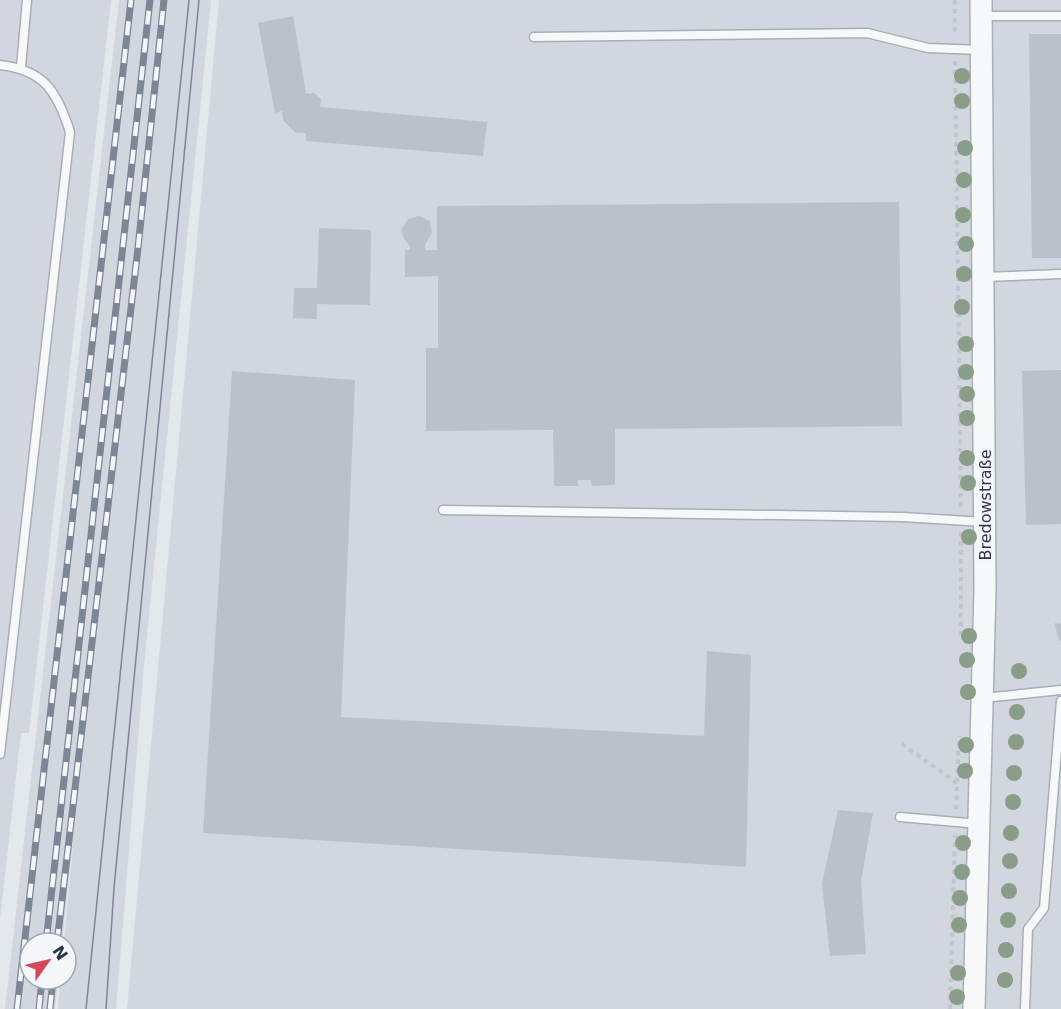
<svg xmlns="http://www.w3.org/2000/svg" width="1061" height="1009" viewBox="0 0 1061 1009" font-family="'DejaVu Sans',sans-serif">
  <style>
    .built { fill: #d2d6de }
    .building { fill: #bbc0ca }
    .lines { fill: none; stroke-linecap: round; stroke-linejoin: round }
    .service-casing { stroke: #a9aeb7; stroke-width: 11 }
    .tertiary-casing { stroke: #a9aeb7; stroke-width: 24 }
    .path { stroke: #c2c5cb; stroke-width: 4; stroke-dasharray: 4.5 4.5; stroke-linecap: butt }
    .service { stroke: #f7f8fa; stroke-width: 8 }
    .tertiary { stroke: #f7f8fa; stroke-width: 21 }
    .tram { stroke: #7d8696; stroke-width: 1.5 }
    .rail-casing { stroke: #7d8696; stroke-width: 7 }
    .rail { stroke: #f4f6f9; stroke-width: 4.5; stroke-dasharray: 14; stroke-linecap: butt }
    .tree { fill: #899d89 }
    .labels { text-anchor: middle; stroke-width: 6; stroke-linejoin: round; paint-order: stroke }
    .street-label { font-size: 16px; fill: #2b3445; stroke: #f4f6f9 }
  </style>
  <rect width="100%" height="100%" fill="#e4e7ec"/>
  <g class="built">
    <polygon points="0,0 111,0 29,733 21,733 0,919"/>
    <polygon points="119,0 211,0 144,666 116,1009 58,1009 60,979 66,979 66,943 64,943 76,811 62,943 30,943 30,979 58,979 55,1009 5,1009"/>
    <polygon points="219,0 1061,0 1061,1009 127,1009"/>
  </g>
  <g class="building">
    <polygon points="293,16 306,94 314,93 321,99 320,107 487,122 483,156 306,141 306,133 296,133 283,120 282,111 275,113 258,23"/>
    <polygon points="1029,34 1061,34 1061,258 1032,258"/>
    <polygon points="899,202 902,426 615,429 615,485 592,486 591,480 578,480 578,486 554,486 553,430 426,431 426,348 438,348 438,276 405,277 405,250 410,250 410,246 404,239 401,230 408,219 418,216 424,218 430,222 432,233 425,245 425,250 437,250 437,206"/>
    <polygon points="319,228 371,230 370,305 317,304 317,319 293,318 294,288 317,288"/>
    <polygon points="1061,370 1061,524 1026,525 1022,371"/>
    <polygon points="232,371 355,380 341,717 704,736 707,651 751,655 746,867 203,833"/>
    <polygon points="1055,623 1061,624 1061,642 1058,638"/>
    <polygon points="838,810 873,813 861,882 866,954 830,956 822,884"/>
  </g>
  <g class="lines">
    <g class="service-casing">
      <g id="service">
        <polyline points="981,16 1061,16"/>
        <polyline points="534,37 867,33 928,48 981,50"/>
        <path d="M0,65C44,70 57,91 70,132L0,754"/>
        <polyline points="21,67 27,0"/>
        <polyline points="984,277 1061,274"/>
        <polyline points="443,510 903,517 984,522"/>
        <polyline points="983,698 1061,690"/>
        <polyline points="900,817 979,824"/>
        <polyline points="1025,1009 1028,929 1044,908 1061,701"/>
      </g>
    </g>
    <g class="tertiary-casing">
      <polyline id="tertiary" points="974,1009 985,589 981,0"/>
    </g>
    <g class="path">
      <polyline points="955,0 955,35"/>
      <polyline points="955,61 961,509"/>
      <polyline points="961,532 961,635"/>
      <polyline points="902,744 957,783"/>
      <polyline points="956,809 959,736"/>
      <polyline points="950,1009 955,835"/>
    </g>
    <use href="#service" class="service"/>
    <use href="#tertiary" class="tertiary"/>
    <g class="tram">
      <polyline points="86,1009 189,0"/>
      <polyline points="106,1009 114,888 199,0"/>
    </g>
    <g class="rail-casing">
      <g id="rail">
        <polyline points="46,943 150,0"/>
        <polyline points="57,943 138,248 164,0"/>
        <polyline points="17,1009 131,0"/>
        <polyline points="39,1009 42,979"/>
        <polyline points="50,1009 53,979"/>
      </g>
    </g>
    <use href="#rail" class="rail"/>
  </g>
  <g class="tree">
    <circle cx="962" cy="76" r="8"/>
    <circle cx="962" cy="101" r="8"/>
    <circle cx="965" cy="148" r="8"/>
    <circle cx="964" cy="180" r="8"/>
    <circle cx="963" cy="215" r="8"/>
    <circle cx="966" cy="244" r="8"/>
    <circle cx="964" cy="274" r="8"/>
    <circle cx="962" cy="307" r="8"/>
    <circle cx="966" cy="344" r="8"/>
    <circle cx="966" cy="372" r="8"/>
    <circle cx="967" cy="394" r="8"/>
    <circle cx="967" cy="418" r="8"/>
    <circle cx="967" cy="458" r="8"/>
    <circle cx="968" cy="483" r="8"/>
    <circle cx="969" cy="537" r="8"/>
    <circle cx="969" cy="636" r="8"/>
    <circle cx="967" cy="660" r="8"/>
    <circle cx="1019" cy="671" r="8"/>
    <circle cx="968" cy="692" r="8"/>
    <circle cx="1017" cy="712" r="8"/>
    <circle cx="1016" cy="742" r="8"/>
    <circle cx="966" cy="745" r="8"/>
    <circle cx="965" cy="771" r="8"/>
    <circle cx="1014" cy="773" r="8"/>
    <circle cx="1013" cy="802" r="8"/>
    <circle cx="1011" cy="833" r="8"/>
    <circle cx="963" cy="843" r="8"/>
    <circle cx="1010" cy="861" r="8"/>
    <circle cx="962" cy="872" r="8"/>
    <circle cx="1009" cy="891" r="8"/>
    <circle cx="960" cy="898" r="8"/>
    <circle cx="1008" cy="920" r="8"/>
    <circle cx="959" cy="925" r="8"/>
    <circle cx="1006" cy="950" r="8"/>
    <circle cx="958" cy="973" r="8"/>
    <circle cx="1005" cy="980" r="8"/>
    <circle cx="957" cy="997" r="8"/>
  </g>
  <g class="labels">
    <g class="street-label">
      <text transform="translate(985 505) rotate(-90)" y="6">Bredowstraße</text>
    </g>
  </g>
  <g transform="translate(48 961) rotate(56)"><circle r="28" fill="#f4f6f9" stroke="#a4a8b1" stroke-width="1.5"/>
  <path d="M0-4.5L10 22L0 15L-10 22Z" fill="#d1495b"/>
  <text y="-9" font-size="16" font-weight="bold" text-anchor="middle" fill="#2b3445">N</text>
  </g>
</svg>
